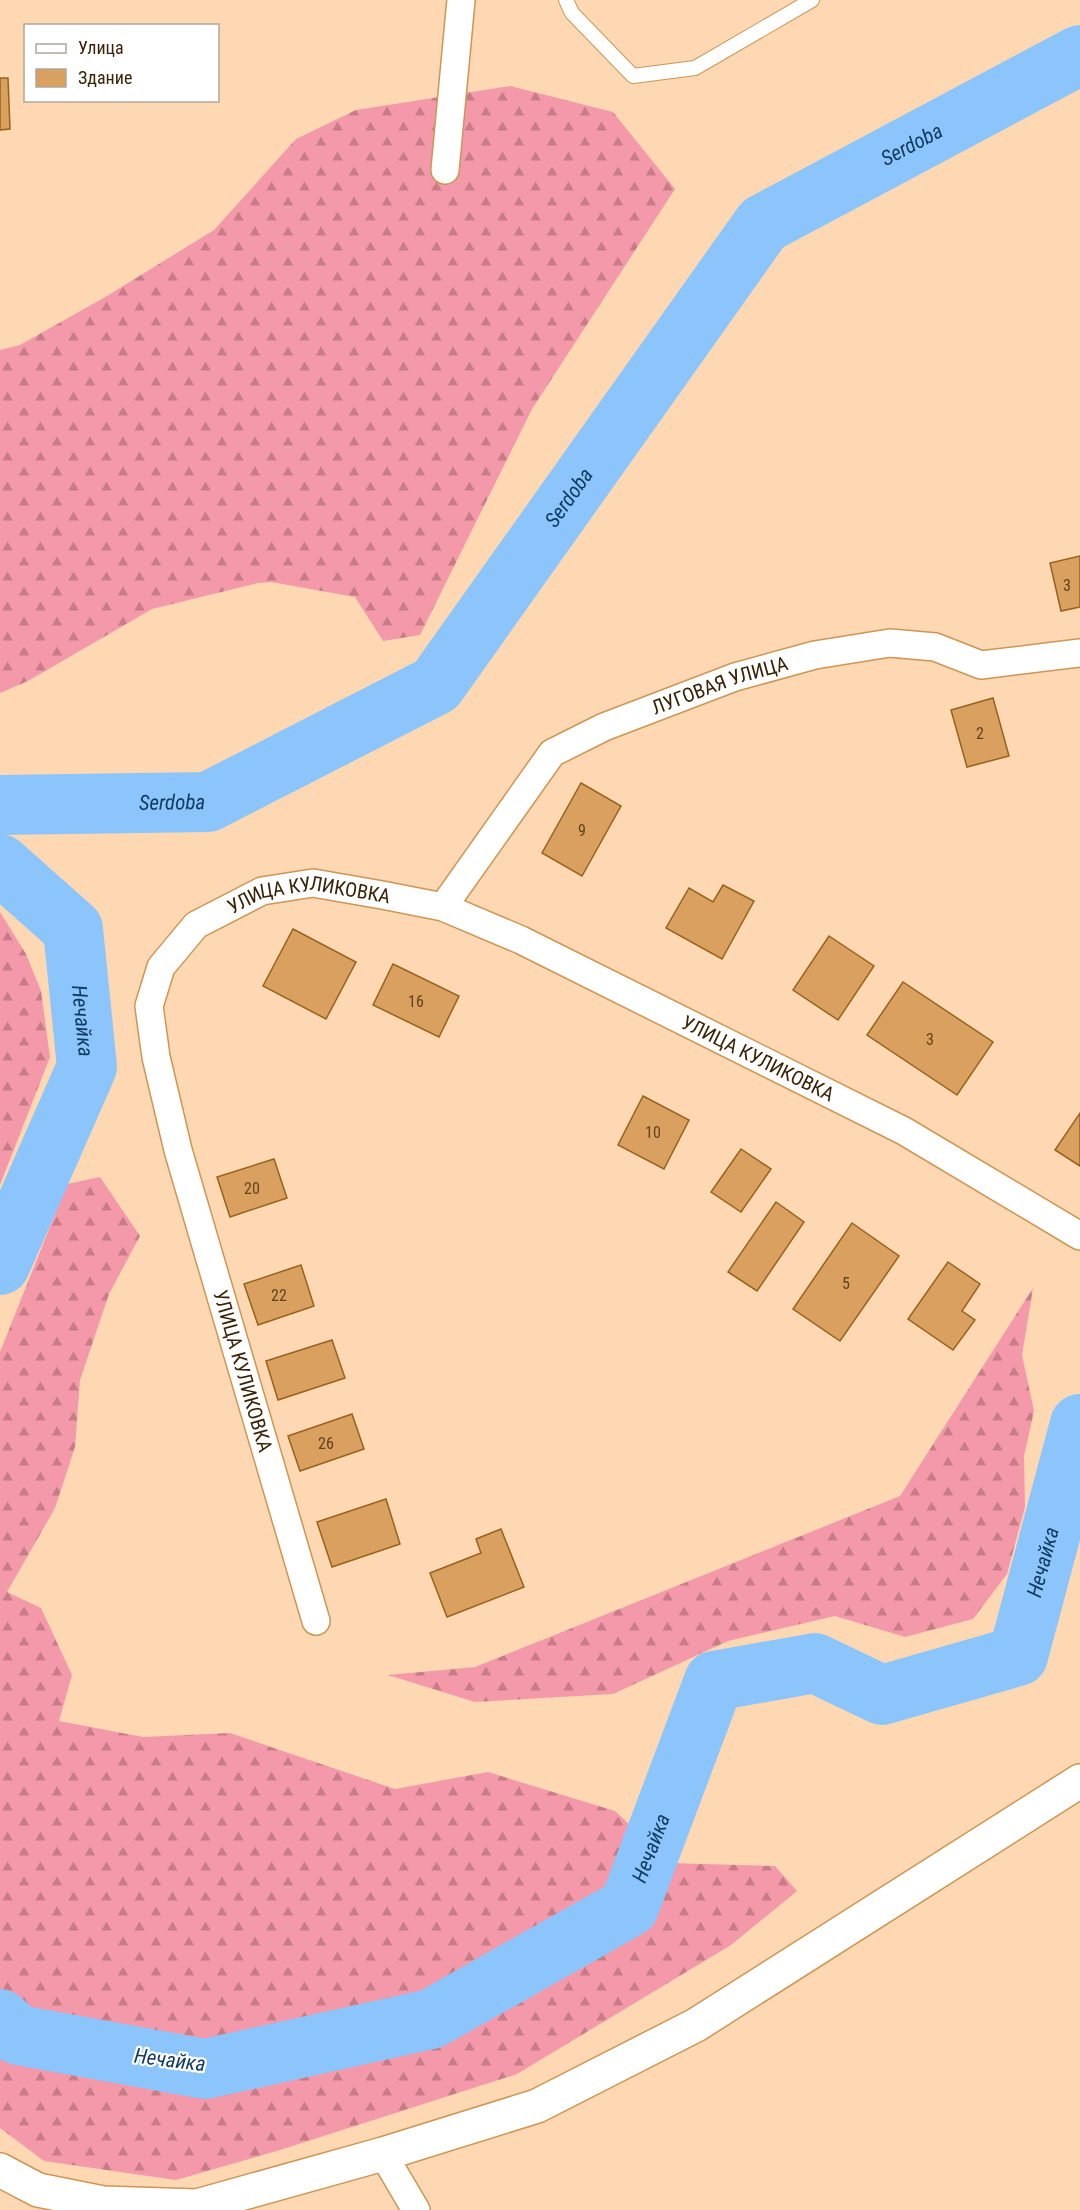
<svg xmlns="http://www.w3.org/2000/svg" width="1080" height="2210" viewBox="0 0 1080 2210" font-family="'Roboto Condensed',sans-serif">
  <style>
    .forest { fill: url(#forest-firs) }
    .lines { fill: none; stroke-linecap: round; stroke-linejoin: round }
    .river { stroke: #8cc5fc; stroke-width: 60 }
    .building { fill: #daa060; stroke: #97621c; stroke-width: 1.5 }
    .service-casing { stroke: #ce9554; stroke-width: 16 }
    .minor-casing { stroke: #ce9554; stroke-width: 30 }
    .tertiary-casing { stroke: #ce9554; stroke-width: 36 }
    .service { stroke: #fff; stroke-width: 14 }
    .minor { stroke: #fff; stroke-width: 27 }
    .tertiary { stroke: #fff; stroke-width: 33 }
    .labels { text-anchor: middle; stroke-width: 4.5; stroke-linejoin: round; paint-order: stroke }
    .number-label { font-size: 16px; fill: #61421c }
    .street-label { font-size: 20px; fill: #392306; stroke: #fff }
    .water-label { font-size: 21px; font-style: italic; fill: #103a5e; stroke: #fff }
  </style>
  <defs>
    <pattern id="forest-firs" width="22" height="20" patternUnits="userSpaceOnUse" patternTransform="scale(1.5)"><rect width="22" height="20" fill="#f499aa"/><path d="M5 1l3.5 6h-7zM16 11l3.5 6h-7z" fill="#c77c88"/></pattern>
  </defs>
  <rect width="100%" height="100%" fill="#fdd8b2"/>
  <g class="forest">
    <polygon points="510,86 613,112 675,189 532,409 420,635 383,641 355,597 271,582 258,583 152,609 28,681 0,693 0,350 20,345 107,296 214,230 296,139 356,110"/>
    <polygon points="0,912 26,954 41,991 50,1057 0,1185"/>
    <polygon points="100,1177 140,1236 109,1294 80,1380 75,1447 55,1508 7,1592 41,1608 72,1675 59,1721 143,1737 230,1733 395,1789 488,1772 615,1811 670,1863 775,1866 797,1891 731,1945 517,2074 280,2150 176,2180 44,2161 0,2128 0,1352 67,1184"/>
    <polygon points="1033,1288 1022,1355 1034,1411 1024,1456 1025,1507 1007,1574 973,1619 905,1637 835,1616 728,1641 613,1694 475,1702 388,1675 475,1667 900,1496"/>
  </g>
  <g class="lines">
    <g class="river">
      <path id="s1" d="M0,805L208,802L436,685L763,224L1080,55"/>
      <path id="s2" d="M0,864L73,929L87,1067L0,1265"/>
      <path id="s3" d="M0,2019L18,2035L205,2069L431,2019L629,1907L714,1681L815,1663L882,1695L1018,1656L1080,1424"/>
    </g>
  </g>
  <g class="building">
    <polygon points="0,78 8,78 10,129 0,130"/>
    <polygon points="1080,556 1080,607 1061,611 1050,563"/>
    <polygon points="993,698 1009,756 967,767 951,710"/>
    <polygon points="581,783 621,806 582,876 542,853"/>
    <polygon points="723,885 754,901 722,959 666,928 689,888 713,902"/>
    <polygon points="293,929 356,962 326,1019 263,986"/>
    <polygon points="829,936 874,966 838,1020 793,990"/>
    <polygon points="393,964 459,996 439,1037 373,1005"/>
    <polygon points="903,982 993,1042 957,1095 867,1035"/>
    <polygon points="643,1096 689,1120 664,1169 618,1145"/>
    <polygon points="1080,1113 1080,1166 1055,1150"/>
    <polygon points="741,1149 771,1169 741,1212 711,1192"/>
    <polygon points="274,1159 287,1198 230,1217 217,1177"/>
    <polygon points="776,1202 804,1222 757,1291 728,1272"/>
    <polygon points="852,1223 899,1256 840,1341 793,1309"/>
    <polygon points="948,1262 980,1284 962,1311 975,1320 953,1350 908,1319"/>
    <polygon points="301,1265 314,1306 258,1325 244,1284"/>
    <polygon points="332,1340 345,1378 278,1400 266,1361"/>
    <polygon points="352,1414 364,1449 300,1471 288,1436"/>
    <polygon points="386,1499 400,1544 332,1567 317,1522"/>
    <polygon points="501,1529 524,1587 447,1617 430,1573 481,1553 476,1539"/>
  </g>
  <g class="lines">
    <g class="service-casing">
      <polyline id="service" points="566,0 572,13 633,76 695,68 812,0"/>
    </g>
    <g class="minor-casing">
      <g id="minor">
        <polyline points="445,170 461,0"/>
        <path id="s4" d="M443,907L552,753L604,727L735,677L815,655L890,643L935,647L981,665L1080,653"/>
        <path id="s5" d="M316,1621L178,1150L156,1057L149,1006L161,967L196,925L262,891L313,883L382,895L443,907L521,940L904,1131L1080,1236"/>
        <polyline points="383,2154 416,2210"/>
      </g>
    </g>
    <g class="tertiary-casing">
      <polyline id="tertiary" points="0,2170 38,2190 103,2203 197,2206 383,2154 537,2106 696,2025 1080,1781"/>
    </g>
    <use href="#service" class="service"/>
    <use href="#minor" class="minor"/>
    <use href="#tertiary" class="tertiary"/>
  </g>
  <g class="labels">
    <g class="number-label">
      <text x="1067" y="591">3</text>
      <text x="980" y="739">2</text>
      <text x="582" y="836">9</text>
      <text x="416" y="1007">16</text>
      <text x="930" y="1045">3</text>
      <text x="653" y="1138">10</text>
      <text x="252" y="1194">20</text>
      <text x="846" y="1289">5</text>
      <text x="279" y="1301">22</text>
      <text x="326" y="1449">26</text>
    </g>
    <g class="street-label">
      <text dy="7" stroke="none"><textPath href="#s4" startOffset="370">ЛУГОВАЯ УЛИЦА</textPath></text>
      <text dy="7" stroke="none"><textPath href="#s5" startOffset="854">УЛИЦА КУЛИКОВКА</textPath></text>
      <text dy="7" stroke="none"><textPath href="#s5" startOffset="1341">УЛИЦА КУЛИКОВКА</textPath></text>
      <text transform="translate(243 1371) rotate(74)" y="7">УЛИЦА КУЛИКОВКА</text>
    </g>
    <g class="water-label">
      <text dy="7" stroke="none"><textPath href="#s1" startOffset="1198">Serdoba</textPath></text>
      <text dy="7" stroke="none"><textPath href="#s1" startOffset="694">Serdoba</textPath></text>
      <text dy="7" stroke="none"><textPath href="#s1" startOffset="172">Serdoba</textPath></text>
      <text dy="7" stroke="none"><textPath href="#s2" startOffset="190">Нечайка</textPath></text>
      <text dy="7" stroke="none"><textPath href="#s3" startOffset="1330">Нечайка</textPath></text>
      <text dy="7" stroke="none"><textPath href="#s3" startOffset="736">Нечайка</textPath></text>
      <text transform="translate(170 2060) rotate(7)" y="7">Нечайка</text>
    </g>
  </g>
  <rect x="24" y="24" width="195" height="78" fill="#ffffff" stroke="#b0a79b" stroke-width="1.5"/>
  <rect x="36" y="44" width="30" height="9" fill="#ffffff" stroke="#b0a79b" stroke-width="1.5"/>
  <text x="78" y="54" font-size="18" fill="#392306">Улица</text>
  <rect x="36" y="69" width="30" height="18" fill="#daa060" stroke="#b0a79b" stroke-width="1.5"/>
  <text x="78" y="84" font-size="18" fill="#392306">Здание</text>
</svg>
